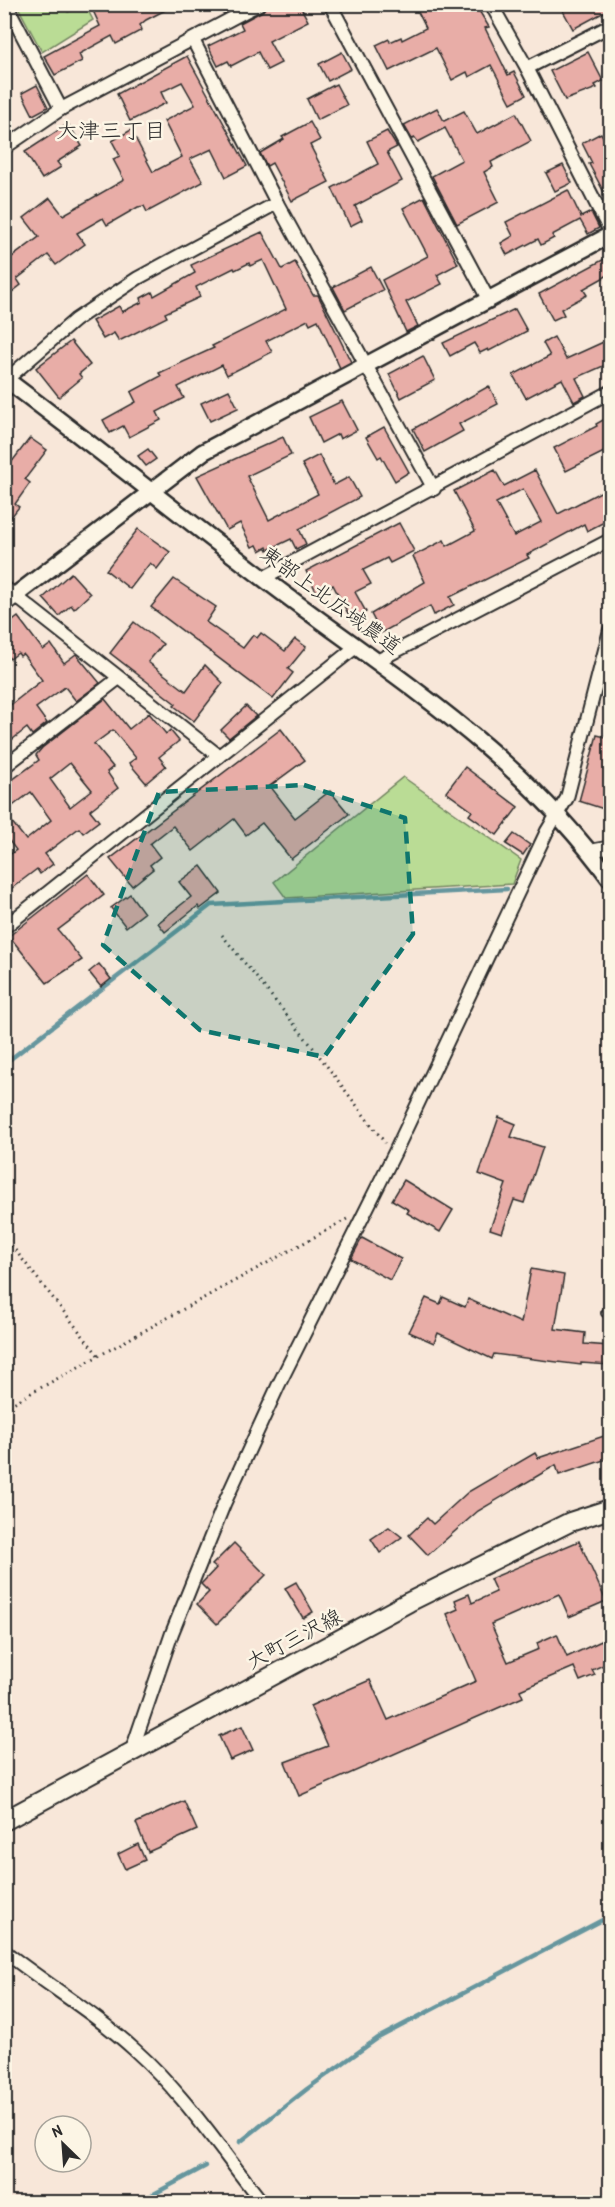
<svg xmlns="http://www.w3.org/2000/svg" width="615" height="2207" viewBox="0 0 615 2207" font-family="'Patrick Hand','Klee One',sans-serif">
  <style>
    .green { fill: #badc95; stroke: #728460; stroke-width: 1.5 }
    .lines { fill: none; stroke-linecap: round; stroke-linejoin: round }
    .stream { stroke: #66969e; stroke-width: 4.5 }
    .building { fill: #e8ada7; stroke: #2b2b2b; stroke-width: 1.5; fill-rule: evenodd }
    .service-casing { stroke: #2b2b2b; stroke-width: 10 }
    .minor-casing { stroke: #2b2b2b; stroke-width: 16 }
    .tertiary-casing { stroke: #2b2b2b; stroke-width: 20 }
    .secondary-casing { stroke: #2b2b2b; stroke-width: 22 }
    .path { stroke: #2b2b2b; stroke-width: 3; stroke-dasharray: 1.5 4.5; stroke-linecap: butt }
    .service { stroke: #fcf5e5; stroke-width: 6 }
    .minor { stroke: #fcf5e5; stroke-width: 12 }
    .tertiary { stroke: #fcf5e5; stroke-width: 15 }
    .secondary { stroke: #fcf5e5; stroke-width: 18 }
    .marked { fill: #0f766e; fill-opacity: 0.2; stroke: #0f766e; stroke-width: 4.5; stroke-dasharray: 12 8; stroke-linejoin: round }
    .labels { text-anchor: middle; stroke-width: 5; stroke-linejoin: round; paint-order: stroke }
    .street-label { font-size: 21px; fill: #2b2b2b; stroke: #fcf5e5 }
    .neighbourhood-label { font-size: 22px; fill: #2b2b2b; stroke: #fcf5e5 }
  </style>
  <rect width="100%" height="100%" fill="#f8e7d9"/>
  <filter id="ink" filterUnits="userSpaceOnUse"><feTurbulence type="fractalNoise" baseFrequency=".0167" numOctaves="2"/><feDisplacementMap in="SourceGraphic" scale="12" xChannelSelector="R" yChannelSelector="G"/><feConvolveMatrix kernelMatrix="1 2 1 2 8 2 1 2 1" color-interpolation-filters="sRGB"/></filter>
  <g filter="url(#ink)">
    <g class="green">
      <polygon points="17,5 63,5 68,12 85,5 93,20 42,52"/>
      <polygon points="403,777 521,860 512,884 286,898 274,882"/>
    </g>
    <g class="lines">
      <g class="stream">
        <polyline points="4,1064 211,905 507,889"/>
        <polyline points="240,2142 307,2089 378,2038 610,1916"/>
        <polyline points="139,2202 206,2166"/>
      </g>
    </g>
    <g class="building">
      <polygon points="90,4 177,4 146,20 140,25 142,30 116,44 112,36 79,54 82,61 55,75 44,56 100,26"/>
      <polygon points="267,4 299,4 308,21 269,41 281,63 267,70 258,52 231,66 228,61 218,66 208,46 243,29 240,23 263,11"/>
      <polygon points="414,4 475,4 489,27 485,28 508,75 514,72 526,95 511,103 491,65 469,77 467,72 452,80 436,48 389,71 376,45 389,39 390,42 401,37 402,40 426,28"/>
      <polygon points="570,4 610,4 610,9 573,29 562,9"/>
      <polygon points="342,52 351,69 328,81 319,64"/>
      <polygon points="588,52 603,81 595,85 597,88 565,100 550,71"/>
      <polygon points="187,56 247,166 226,177 212,149 190,159 203,182 147,212 144,206 138,207 107,225 103,218 77,233 85,244 56,265 48,255 17,279 21,285 4,298 4,263 39,237 24,218 50,198 63,215 124,180 113,159 120,156 112,141 131,130 153,172 182,157 164,121 195,105 182,82 161,92 166,103 130,121 117,94"/>
      <polygon points="336,84 347,105 317,120 307,99"/>
      <polygon points="37,85 48,107 33,115 22,93"/>
      <polygon points="437,108 444,121 464,111 477,134 516,113 531,141 491,162 493,167 484,172 499,202 457,224 432,176 462,160 445,128 418,142 415,138 412,139 404,125"/>
      <polygon points="310,122 320,140 310,145 329,182 292,201 272,163 267,166 260,153 284,139 282,137"/>
      <polygon points="68,124 82,146 57,162 61,167 42,179 25,152"/>
      <polygon points="387,131 397,147 387,152 402,181 355,206 362,220 350,226 332,188 378,164 367,141"/>
      <polygon points="601,133 610,151 610,214 605,204 609,202 589,164 592,163 582,143"/>
      <polygon points="563,165 572,183 555,191 546,173"/>
      <polygon points="568,190 581,217 591,212 599,228 588,234 580,220 552,235 554,238 541,245 538,239 507,255 501,243 513,236 506,222"/>
      <polygon points="424,197 458,264 437,275 442,284 406,302 418,326 406,332 382,280 428,256 403,208"/>
      <polygon points="262,232 282,269 295,262 313,295 318,295 351,362 340,368 318,320 310,324 308,320 266,341 272,352 227,375 222,365 178,387 184,398 157,412 161,420 129,437 123,426 110,433 103,420 136,402 131,392 161,376 159,373 214,348 212,346 286,309 263,260 250,266 249,263 235,270 234,268 196,287 200,297 165,313 167,317 119,341 114,333 103,339 92,321 119,306 122,312 142,302 141,298 152,292 154,296 195,273 191,265"/>
      <polygon points="610,256 610,274 583,289 587,295 561,309 564,315 553,320 539,294"/>
      <polygon points="371,267 383,290 345,310 333,287"/>
      <polygon points="515,309 527,331 489,351 488,349 480,353 474,343 450,356 443,343"/>
      <polygon points="554,337 566,359 610,339 610,363 576,378 585,396 574,402 562,379 526,398 513,375 550,356 543,343"/>
      <polygon points="71,341 90,365 79,374 82,378 59,397 36,368"/>
      <polygon points="423,356 435,380 401,398 389,374"/>
      <polygon points="489,386 498,404 459,424 463,431 425,452 413,429"/>
      <polygon points="229,390 238,408 210,421 201,403"/>
      <polygon points="342,401 357,430 340,439 338,434 321,443 309,417"/>
      <polygon points="610,416 610,449 566,471 554,448 597,426 596,424"/>
      <polygon points="384,427 409,472 395,481 381,456 378,458 366,437"/>
      <polygon points="283,437 291,455 247,476 269,520 318,494 302,464 319,455 334,485 349,477 360,497 299,529 306,544 296,549 291,539 268,550 267,547 260,551 257,545 252,547 240,523 227,530 197,476"/>
      <polygon points="30,438 47,450 25,479 30,483 15,504 19,507 4,526 4,472"/>
      <polygon points="148,449 156,459 146,466 138,456"/>
      <path d="M495,470L504,486L535,470L558,514L610,487V519L587,531L584,524L527,555L529,558L450,597L454,605L434,615L430,606L381,633L371,614L425,582L413,556L444,540L447,546L475,531L454,491ZM523,489L541,522L514,536L496,503Z"/>
      <polygon points="399,523 414,551 390,563 387,558 363,570 371,584 355,592 366,612 351,619 333,585 317,593 306,571"/>
      <polygon points="138,529 170,552 157,569 150,563 130,589 106,570"/>
      <polygon points="71,573 90,594 74,609 71,605 59,616 43,598"/>
      <polygon points="174,579 216,607 206,622 243,648 253,635 257,638 261,633 285,651 295,639 306,647 288,669 293,673 273,699 151,607"/>
      <polygon points="18,617 43,650 51,644 64,663 76,654 100,683 76,701 65,687 36,708 47,723 32,735 27,728 4,746 4,710 42,680 23,654 20,656 18,653 10,659 4,652 5,627"/>
      <polygon points="134,622 163,644 148,662 186,691 205,665 223,683 194,721 174,706 176,704 110,653"/>
      <path d="M105,699L129,729L149,713L166,734L170,730L179,741L159,757L166,766L146,783L129,763L136,758L113,730L94,744L113,767L107,772L118,788L90,810L99,821L83,833L79,828L45,854L53,864L40,874L37,869L4,894V859L16,850L4,834V812L26,840L51,820L31,792L10,808L4,800V786L39,760L36,755L42,748ZM70,763L92,790L70,807L50,779Z"/>
      <polygon points="246,706 256,716 229,738 221,730"/>
      <polygon points="281,729 305,760 270,786 295,818 330,791 349,814 291,859 262,823 246,835 234,819 193,851 173,826 150,844 160,857 150,865 153,869 132,886 110,859"/>
      <polygon points="597,735 610,738 610,811 579,801"/>
      <polygon points="465,767 518,807 497,835 469,815 472,811 446,792"/>
      <polygon points="514,834 530,845 523,855 506,844"/>
      <polygon points="201,866 221,893 200,909 198,906 165,932 158,923 191,897 179,882"/>
      <polygon points="88,874 104,895 58,930 82,960 47,983 9,936"/>
      <polygon points="130,894 144,913 126,927 111,908"/>
      <polygon points="99,964 111,979 101,987 89,972"/>
      <polygon points="499,1117 516,1124 511,1137 543,1147 524,1203 514,1200 502,1233 490,1229 506,1184 479,1174"/>
      <polygon points="404,1180 453,1210 440,1232 407,1213 409,1210 392,1200"/>
      <polygon points="362,1238 401,1259 390,1280 351,1259"/>
      <polygon points="531,1269 564,1275 555,1329 585,1333 584,1344 610,1346 610,1365 581,1363 581,1365 494,1354 492,1359 438,1333 434,1343 409,1332 426,1298 440,1304 443,1297 465,1307 468,1299 521,1323"/>
      <polygon points="610,1434 610,1458 559,1475 556,1465 478,1511 428,1555 409,1535 427,1518 433,1524 468,1492 535,1453 538,1458"/>
      <polygon points="389,1527 402,1537 380,1553 371,1539"/>
      <polygon points="579,1541 606,1601 569,1617 559,1594 491,1624 508,1662 539,1649 537,1643 557,1634 567,1657 610,1637 610,1662 592,1670 595,1675 580,1681 574,1667 520,1690 523,1697 299,1796 285,1762 328,1746 310,1706 370,1680 388,1720 476,1681 447,1614 458,1609 455,1600 469,1594 472,1603 496,1592 490,1579"/>
      <polygon points="234,1543 266,1575 217,1624 197,1604 209,1592 201,1584 216,1568 212,1565"/>
      <polygon points="296,1582 313,1612 303,1618 285,1588"/>
      <polygon points="242,1726 253,1750 230,1760 219,1736"/>
      <polygon points="184,1801 197,1830 148,1852 136,1823"/>
      <polygon points="138,1844 145,1860 125,1869 118,1854"/>
    </g>
    <g class="lines">
      <g class="service-casing">
        <polyline id="service" points="605,1313 610,1314"/>
      </g>
      <g class="minor-casing">
        <g id="minor">
          <polyline points="6,4 61,109"/>
          <polyline points="330,4 488,299"/>
          <polyline points="491,4 527,68 610,231"/>
          <polyline points="193,40 277,203 434,489"/>
          <polyline points="527,68 610,26"/>
          <polyline points="4,148 61,109 259,4"/>
          <polyline points="7,379 75,320 138,278 277,203"/>
          <polyline points="263,578 610,392"/>
          <polyline points="4,587 219,756"/>
          <polyline points="379,660 610,540"/>
          <polyline points="4,767 119,678"/>
          <polyline points="590,851 606,848 610,851"/>
          <polyline points="4,923 6,926 357,646"/>
          <polyline points="131,1753 172,1633 224,1504 279,1384 395,1152 547,831 567,798 610,630"/>
          <path d="M4,1951C47,1985 95,2013 136,2051C184,2094 222,2152 262,2202"/>
        </g>
      </g>
      <g class="tertiary-casing">
        <g id="tertiary">
          <path d="M4,378C91,443 176,512 263,578C389,674 515,748 610,879"/>
          <polyline points="4,604 203,452 610,235"/>
        </g>
      </g>
      <g class="secondary-casing">
        <polyline id="secondary" points="4,1821 409,1602 570,1522 610,1509"/>
      </g>
      <g class="path">
        <polyline points="222,935 311,1045 385,1143"/>
        <polyline points="4,1236 98,1355"/>
        <polyline points="4,1408 347,1219"/>
      </g>
      <use href="#service" class="service"/>
      <use href="#minor" class="minor"/>
      <use href="#tertiary" class="tertiary"/>
      <use href="#secondary" class="secondary"/>
    </g>
  </g>
  <path class="marked" d="M304,785L405,818L413,934L324,1057L200,1030L103,945L159,792Z"/>
  <g class="labels">
    <g class="street-label">
      <text transform="translate(331 600) rotate(36)" y="7">東部上北広域農道</text>
      <text transform="translate(294 1639) rotate(-28)" y="7">大町三沢線</text>
    </g>
    <g class="neighbourhood-label">
      <text x="111" y="138">大津三丁目</text>
    </g>
  </g>
  <rect width="615" height="2207" fill="none" stroke="#fcf5e5" stroke-width="24"/>
  <rect x="12" y="12" width="591" height="2183" fill="none" stroke="#2b2b2b" stroke-width="2" filter="url(#ink)"/>
  <g transform="translate(63 2144) rotate(335)"><circle r="28" fill="#fcf5e5" stroke="#a8a49b" stroke-width="1.5"/>
  <path d="M0-4.5L10 22L0 15L-10 22Z" fill="#2b2b2b"/>
  <text y="-9" font-size="16" font-weight="bold" text-anchor="middle" fill="#2b2b2b">N</text>
  </g>
</svg>
